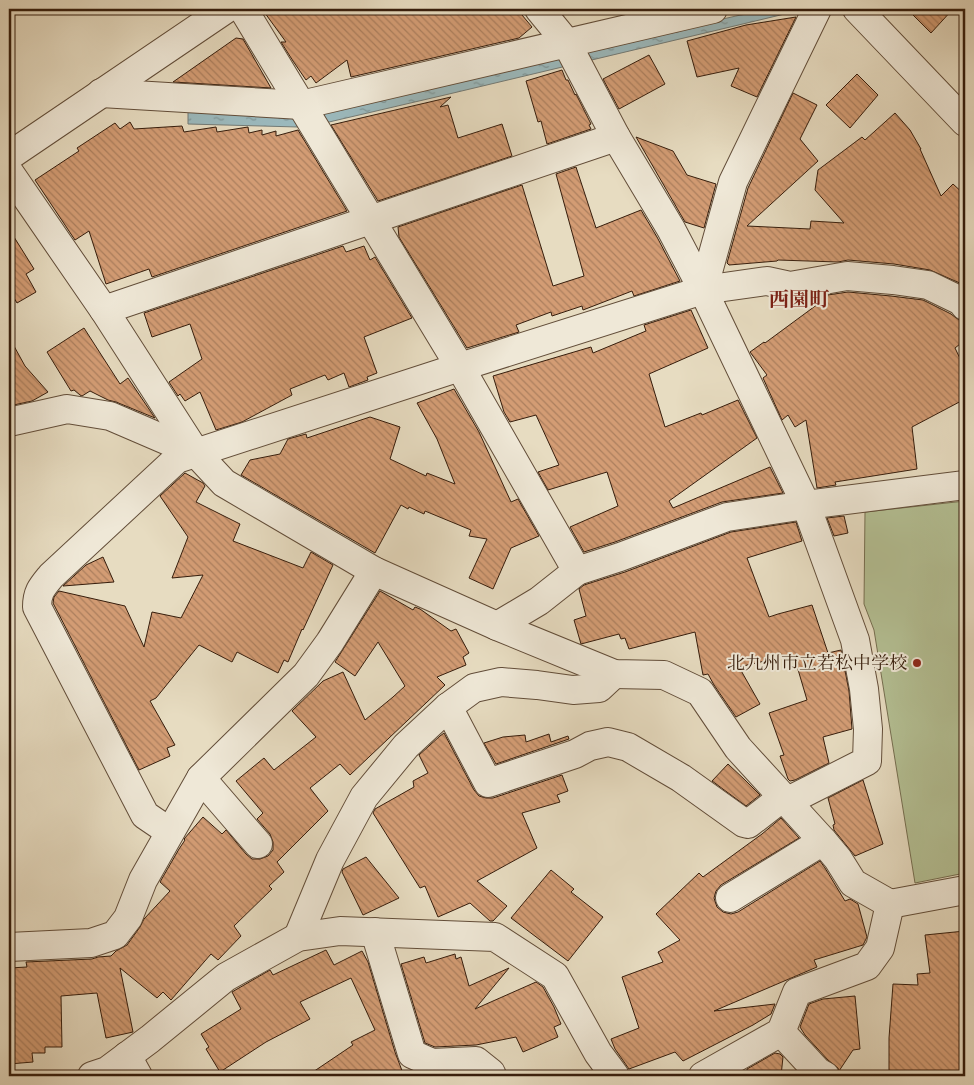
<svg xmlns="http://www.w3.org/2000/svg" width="974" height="1085" viewBox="0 0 974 1085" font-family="'IM FELL Great Primer','Noto Serif JP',serif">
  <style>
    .garden { fill: #b4c094; stroke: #756e50 }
    .water { fill: url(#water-ripples); stroke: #737b76 }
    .building { fill: url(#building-back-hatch); stroke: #361d0c }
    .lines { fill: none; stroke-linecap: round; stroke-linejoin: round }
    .minor-casing { stroke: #624d39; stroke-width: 30 }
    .minor { stroke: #efe8d7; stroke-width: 28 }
    .poi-dot { fill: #8f2418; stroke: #efe8d7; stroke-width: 2 }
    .labels { text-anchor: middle; stroke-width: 4; stroke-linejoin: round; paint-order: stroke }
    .poi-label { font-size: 18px; fill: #361d0c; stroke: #efe8d7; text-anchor: end }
    .quarter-label { font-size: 20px; font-weight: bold; fill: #7a1f14; stroke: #efe8d7 }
  </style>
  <defs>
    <pattern id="water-ripples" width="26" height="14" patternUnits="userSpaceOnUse" patternTransform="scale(1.25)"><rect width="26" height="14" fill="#9bb9bd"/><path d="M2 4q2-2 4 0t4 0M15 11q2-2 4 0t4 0" fill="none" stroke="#7f9698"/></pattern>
    <pattern id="building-back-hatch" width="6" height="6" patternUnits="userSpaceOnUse" patternTransform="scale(1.25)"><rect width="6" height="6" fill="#d39c74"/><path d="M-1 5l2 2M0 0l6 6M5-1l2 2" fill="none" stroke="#ac7f5e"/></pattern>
  </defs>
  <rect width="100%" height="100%" fill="#e7dcc1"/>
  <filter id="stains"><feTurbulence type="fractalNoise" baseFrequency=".004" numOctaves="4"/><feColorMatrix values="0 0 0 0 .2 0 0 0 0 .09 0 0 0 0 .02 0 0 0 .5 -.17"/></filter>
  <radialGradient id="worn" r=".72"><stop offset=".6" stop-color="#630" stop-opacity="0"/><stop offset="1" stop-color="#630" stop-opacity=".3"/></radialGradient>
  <polygon class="garden" points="965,501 965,873 915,883 874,630 864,604 865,512"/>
  <polygon class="water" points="767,9 811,9 793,12 449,94 329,122 298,127 188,124 188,111 555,57"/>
  <g class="building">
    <polygon points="262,9 517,9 532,27 519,38 351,77 347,60 316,83 311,76 306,80 293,61 281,42 286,42"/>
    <polygon points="907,9 953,9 931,33"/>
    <polygon points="796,17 757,97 731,86 739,68 697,77 687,41 746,25"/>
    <polygon points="236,38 243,39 271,88 173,82"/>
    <polygon points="649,55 665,84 619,109 603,79"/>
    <polygon points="562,70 566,80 568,80 575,95 576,94 591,124 589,125 591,129 547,144 541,121 538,122 526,81"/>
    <polygon points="857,74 878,95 850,128 826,105"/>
    <polygon points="793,93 817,105 800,139 818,161 747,226 810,229 811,221 844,223 815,190 818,170 862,137 865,140 895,113 910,130 921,149 920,149 941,196 953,184 965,195 965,281 962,284 930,270 894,264 848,260 838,262 778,260 777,261 729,265 727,263 748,188"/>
    <polygon points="451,97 440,107 448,105 458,138 502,124 512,156 378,201 331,125"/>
    <polygon points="130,122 134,129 182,126 184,132 216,127 217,132 248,127 249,133 262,130 262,135 276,131 276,136 298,130 347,211 152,277 149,269 106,284 89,231 75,240 35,180 79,151 77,148 115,123 120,129"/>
    <polygon points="636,137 673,151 687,175 716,184 704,228 685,222"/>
    <polygon points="576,167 596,228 641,210 657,237 680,281 634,296 632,291 583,310 582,306 552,316 551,312 516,325 519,332 467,348 399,237 398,227 522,185 553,286 584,276 556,174"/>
    <polygon points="9,229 34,269 26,274 36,292 17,303 9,290"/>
    <polygon points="343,246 346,252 364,246 370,260 375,257 412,318 364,337 377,373 367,377 368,380 349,387 344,373 328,380 325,375 290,389 292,395 242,422 216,430 200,392 185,401 180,394 178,396 169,382 202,359 190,324 152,337 144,313"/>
    <polygon points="848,292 891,296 923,300 951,314 959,320 965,321 965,340 955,348 965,369 965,399 912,427 917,469 835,482 836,485 817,488 806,420 795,427 788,415 782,420 763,378 767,375 750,352 764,342 765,343 822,301 821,296"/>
    <polygon points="691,310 708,348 649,374 665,427 701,413 702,415 738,400 757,438 669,501 673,508 770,467 783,493 722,502 615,542 584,552 570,527 618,506 607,472 548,490 538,472 559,465 536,415 510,422 504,412 493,376 591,347 593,353 646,331 644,325"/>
    <polygon points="84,328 120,384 128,378 155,418 116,402 108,400 90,391 82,396 80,395 74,390 71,391 47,352"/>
    <polygon points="9,337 25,366 48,392 32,401 9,406"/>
    <polygon points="454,389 479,432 511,502 518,499 539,536 511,548 493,589 469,578 487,539 469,536 471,530 425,511 424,514 409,507 408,509 401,505 375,553 241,475 250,460 280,454 288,439 306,434 307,438 370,417 400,427 390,459 426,476 427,473 455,484 437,439 417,403"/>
    <polygon points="185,473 203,483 205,486 196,502 240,524 233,541 303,568 311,552 333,565 303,630 302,629 288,662 284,660 278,673 237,652 232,662 199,645 156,698 150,701 175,745 167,748 170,756 139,770 53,603 54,597 59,591 125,606 144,647 152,612 181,618 203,575 172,578 188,537 160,496"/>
    <polygon points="844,516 848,533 834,536 827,518"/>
    <polygon points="796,522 802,541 747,558 769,617 778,614 812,605 828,653 841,650 849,691 852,729 823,737 829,763 795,780 790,781 788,779 780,756 784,755 769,713 807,700 794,656 783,660 782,657 739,667 760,704 736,717 714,685 708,674 703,675 695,632 629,649 625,638 621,639 619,634 581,644 574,620 586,616 579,589 584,585 625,572 731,532"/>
    <polygon points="103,557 114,582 63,586 86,565"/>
    <polygon points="380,591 413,610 415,607 420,609 451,631 456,629 469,653 463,657 466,665 437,677 445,685 350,775 340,764 310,788 328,811 277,862 284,872 269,886 272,889 234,926 241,936 218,960 211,954 171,1000 163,992 157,998 120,968 133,1032 106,1038 97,993 61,996 62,1047 45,1047 45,1053 32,1053 33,1062 9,1064 9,968 27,967 26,962 92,959 98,957 111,956 116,951 127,945 140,927 144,919 170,891 160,882 179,849 185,840 184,839 203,817 222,834 226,830 246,854 252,859 260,859 268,856 273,850 273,842 270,834 257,819 263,813 236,781 264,758 274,770 316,737 292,711 323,681 343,672 365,720 393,697 405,686 378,642 355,676 335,662"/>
    <polygon points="444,733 474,790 479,796 486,798 493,798 562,775 568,791 557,795 560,802 522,813 537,848 477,881 507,906 493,921 490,921 470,903 438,917 425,886 420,888 373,813 375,809 414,787 413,781 428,773 419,755 440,736"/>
    <polygon points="549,734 551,742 568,736 569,739 496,764 484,743 503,737 525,735 526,742"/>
    <polygon points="728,764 745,780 760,795 746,806 712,781"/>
    <polygon points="863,780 883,844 855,856 834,830 833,825 835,824 828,798"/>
    <polygon points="781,818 799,838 721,885 716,891 714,898 717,907 723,912 731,914 738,912 820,861 825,868 845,901 850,899 858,904 867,937 863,945 814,960 817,967 714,1011 775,1004 771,1014 753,1025 683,1061 675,1052 629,1069 615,1049 611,1039 639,1028 622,977 663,962 658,952 680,940 656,914 699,873 703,877 762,834"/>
    <polygon points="366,857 399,898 363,915 342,872 343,869"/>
    <polygon points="551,870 574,889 571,892 603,917 568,961 511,918"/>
    <polygon points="965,931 965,1076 889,1076 889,1038 893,984 918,985 917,974 930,973 925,935"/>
    <polygon points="326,950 334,965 362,951 368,962 395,1052 404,1076 307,1076 353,1045 351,1042 375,1030 351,978 300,1002 310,1019 266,1042 220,1072 206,1049 209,1047 201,1034 241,1009 232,992 270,970 273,975"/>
    <polygon points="455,954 456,959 461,957 469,986 509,968 475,1009 536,982 543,987 554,1007 561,1024 554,1027 558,1037 523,1052 516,1037 476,1045 435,1047 425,1043 401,964 424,957 426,963"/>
    <polygon points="855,996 860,1049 853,1050 839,1071 838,1068 828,1060 805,1035 800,1027 809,1004 823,999"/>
    <polygon points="775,1053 780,1054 783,1057 781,1076 747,1076 747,1069"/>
  </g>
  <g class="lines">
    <g class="minor-casing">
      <g id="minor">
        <polyline points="243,9 460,367 577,571"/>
        <polyline points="539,9 566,42 616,137 671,229 703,290 806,505 855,640 864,689 868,729 867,761 786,802"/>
        <polyline points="857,9 965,122"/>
        <polyline points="101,93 301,105 713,9"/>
        <polyline points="9,156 226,9"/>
        <polyline points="9,172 104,310 196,453 224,483 374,571 497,626 614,674 664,675 700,692 738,748 823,841 838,859 853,883 890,904 965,890"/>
        <polyline points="703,290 733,182 817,9"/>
        <polyline points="104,310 616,137"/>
        <polyline points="9,422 67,409 110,416 196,453"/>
        <polyline points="497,626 539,601 577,571 620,557 727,517 806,505 965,485"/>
        <polyline points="448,707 488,783 575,754 590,746 608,742 628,747 681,778 744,823 748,824 783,797"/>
        <polyline points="201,778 258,844"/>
        <path d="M170,832L145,815L37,607C37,592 42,587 51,576L177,459L460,367L703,290L767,281L790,286L847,276L893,280L928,285L961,301L965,306"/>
        <polyline points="730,898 823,841"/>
        <polyline points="375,932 412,1054 432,1063 476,1061 491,1073 492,1076"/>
        <polyline points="298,937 330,860 364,797 406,746 448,707 474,688 501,682 537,685 573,690 599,688 614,674"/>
        <polyline points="9,947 91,943 115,935 128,918 143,880 201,778 306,675 330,642 374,571"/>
        <polyline points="781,1032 818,1072 825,1076"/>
        <polyline points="127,1056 138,1076"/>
        <polyline points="92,1076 107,1071 150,1039 226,977 298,937 340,931 495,937 555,976 598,1053 615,1076"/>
        <polyline points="703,1076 781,1032 797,992 867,966 880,948 890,904"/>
      </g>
    </g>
    <use href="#minor" class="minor"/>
  </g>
  <circle class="poi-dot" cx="917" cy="663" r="5"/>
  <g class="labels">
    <g class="poi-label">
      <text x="907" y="669">北九州市立若松中学校</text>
    </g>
    <g class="quarter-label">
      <text x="799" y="306">西園町</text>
    </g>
  </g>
  <rect width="974" height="1085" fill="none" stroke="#e7dcc1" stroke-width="30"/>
  <rect x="10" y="10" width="954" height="1065" fill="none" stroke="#361d0c" stroke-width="2.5"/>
  <rect x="15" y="15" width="944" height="1055" fill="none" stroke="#361d0c"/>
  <rect width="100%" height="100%" filter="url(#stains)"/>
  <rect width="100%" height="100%" fill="url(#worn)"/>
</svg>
